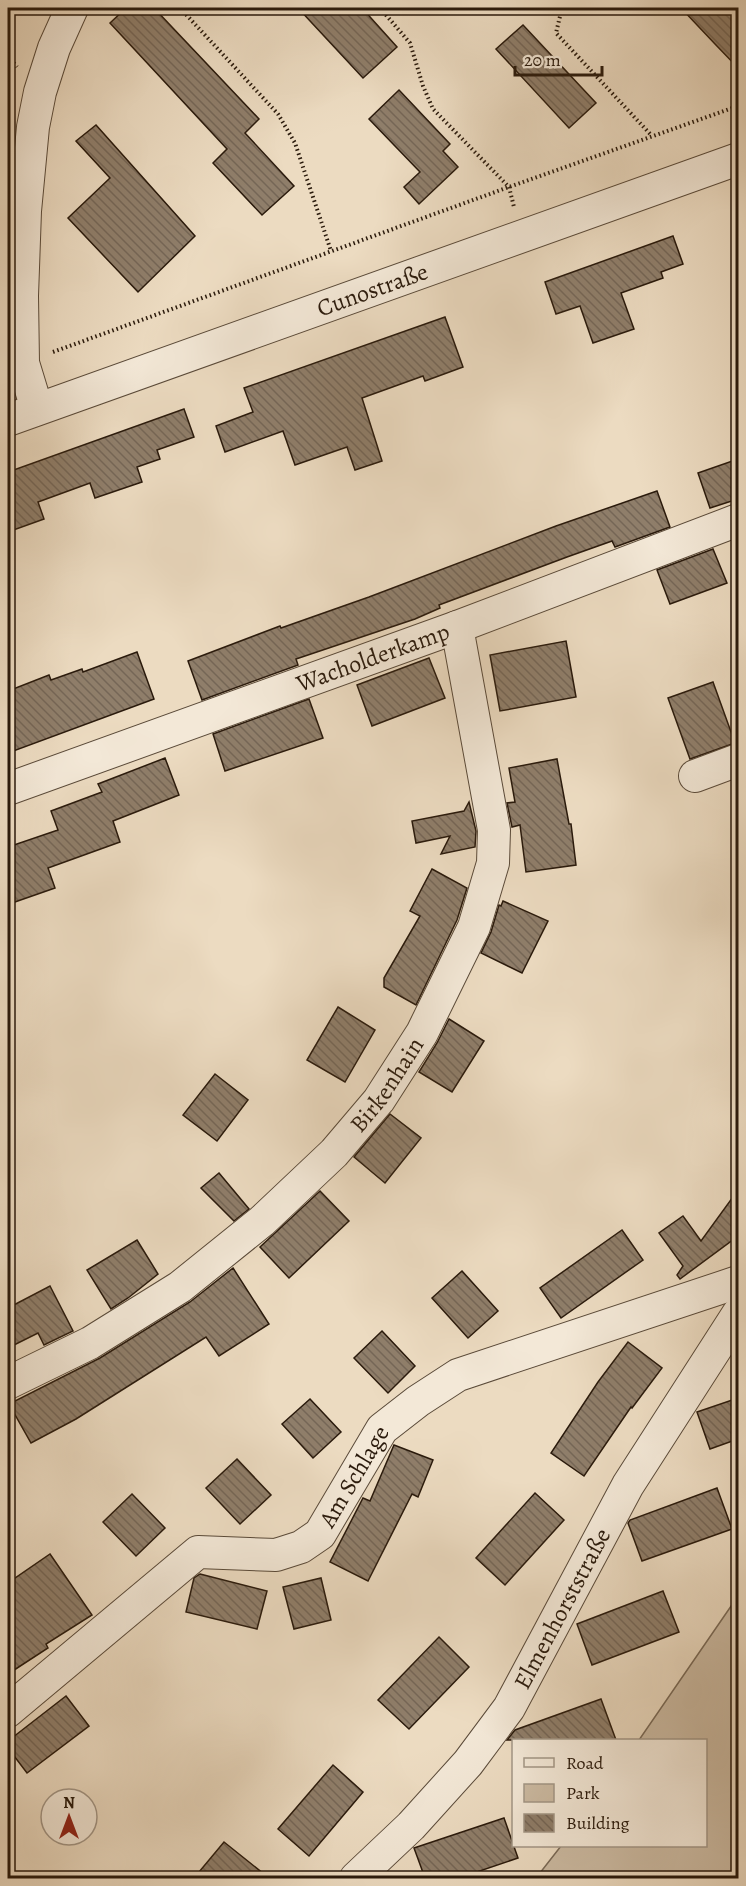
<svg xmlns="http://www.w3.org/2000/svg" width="746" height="1886" viewBox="0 0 746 1886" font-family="Alegreya,serif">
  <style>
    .green { fill: #cbbaa2; stroke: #7a6a57; stroke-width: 1.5 }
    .building { fill: url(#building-back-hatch); stroke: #2a1a0c; stroke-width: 1.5 }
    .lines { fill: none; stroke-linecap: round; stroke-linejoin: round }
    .minor-casing { stroke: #5a4a39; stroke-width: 34 }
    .path { stroke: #2a1a0c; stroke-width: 4; stroke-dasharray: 1.5 3; stroke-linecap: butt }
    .minor { stroke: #f3e8d7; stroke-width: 32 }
    .labels { text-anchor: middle; stroke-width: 5; stroke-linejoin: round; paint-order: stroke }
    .street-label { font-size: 24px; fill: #2a1a0c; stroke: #f3e8d7 }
  </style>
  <defs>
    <pattern id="building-back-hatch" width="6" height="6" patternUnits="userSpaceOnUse" patternTransform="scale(1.5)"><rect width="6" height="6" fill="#8f7e6a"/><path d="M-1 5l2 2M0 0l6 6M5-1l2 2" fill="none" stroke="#756656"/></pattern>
  </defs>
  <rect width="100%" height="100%" fill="#ecdbc1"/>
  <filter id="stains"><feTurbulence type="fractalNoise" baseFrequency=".00333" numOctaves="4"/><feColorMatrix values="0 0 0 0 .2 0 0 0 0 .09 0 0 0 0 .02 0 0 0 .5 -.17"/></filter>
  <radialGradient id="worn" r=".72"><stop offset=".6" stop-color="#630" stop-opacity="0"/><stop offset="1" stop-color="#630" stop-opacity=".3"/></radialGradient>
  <polygon class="green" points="738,1596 738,1878 536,1878 561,1846 706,1846 706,1740 639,1740"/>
  <g class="building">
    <polygon points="126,8 154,8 259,119 245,133 294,186 262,215 213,163 227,149 110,23"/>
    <polygon points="298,8 362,8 397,47 363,78"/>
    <polygon points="681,8 738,8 738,68 715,44"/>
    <polygon points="523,25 596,103 569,128 496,49"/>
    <polygon points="399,90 450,144 443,151 458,167 419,204 404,187 420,172 369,119"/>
    <polygon points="96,125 195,236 138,292 68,218 110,178 76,141"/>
    <polygon points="673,236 683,264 661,272 663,278 621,293 634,329 593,343 580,306 556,314 545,282"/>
    <polygon points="445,317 463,367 425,381 423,376 362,398 382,461 355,470 347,447 295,465 283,431 225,452 216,426 253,412 244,388"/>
    <polygon points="184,409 194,437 157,450 160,459 137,467 142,482 95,498 90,483 38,502 44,519 8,532 8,472"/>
    <polygon points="738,459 738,499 710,508 698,473"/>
    <polygon points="657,491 670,527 615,547 612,541 567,557 439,605 440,608 415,619 296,659 298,665 202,700 188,661 280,626 281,628 369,597 556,526"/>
    <polygon points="713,549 727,583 670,604 657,570"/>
    <polygon points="566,641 576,697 500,711 490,655"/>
    <polygon points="137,652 154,699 8,753 8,691 49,675 51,680 82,669 83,672"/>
    <polygon points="429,658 445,698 372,726 357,685"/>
    <polygon points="713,682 735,743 690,759 668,698"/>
    <polygon points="309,699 323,738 225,771 213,734"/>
    <polygon points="165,758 179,795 113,821 120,842 48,868 55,888 12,903 8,891 8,847 58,830 51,811 102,792 98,784"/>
    <polygon points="557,759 569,824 571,824 576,865 526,872 520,825 512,827 507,803 515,802 509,768"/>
    <polygon points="469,802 476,831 475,847 441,854 450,836 416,843 412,821 464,811"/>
    <polygon points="432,869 467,888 457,920 416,1005 384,987 384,978 420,916 410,911"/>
    <polygon points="503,901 548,921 522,973 481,953 491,932 499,905 501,906"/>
    <polygon points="338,1007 375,1030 345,1082 307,1060"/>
    <polygon points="449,1019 484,1041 452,1092 419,1072 437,1043"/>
    <polygon points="215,1074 248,1100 217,1141 183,1115"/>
    <polygon points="390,1114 421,1138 385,1183 354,1157"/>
    <polygon points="219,1173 249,1209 234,1221 201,1188"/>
    <polygon points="738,1190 738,1236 680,1279 677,1275 683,1266 659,1233 683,1216 701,1241"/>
    <polygon points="320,1191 349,1221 289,1278 260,1247"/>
    <polygon points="622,1230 643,1260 561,1318 540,1288"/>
    <polygon points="137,1240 158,1274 128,1298 111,1309 87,1270"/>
    <polygon points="233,1268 269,1324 219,1356 206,1337 76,1419 31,1443 9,1404 100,1358 190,1302"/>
    <polygon points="462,1271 498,1311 468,1338 432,1298"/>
    <polygon points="50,1286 73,1331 44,1345 38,1333 8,1348 8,1308"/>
    <polygon points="382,1331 415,1366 388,1393 354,1358"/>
    <polygon points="628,1342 662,1368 632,1408 631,1407 584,1476 551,1453 598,1382"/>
    <polygon points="738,1398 738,1439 710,1449 697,1412"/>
    <polygon points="310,1399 341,1432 313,1458 282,1424"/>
    <polygon points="394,1445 433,1460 418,1497 412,1494 368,1581 330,1562 363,1498 370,1501"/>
    <polygon points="237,1459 271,1495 240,1524 206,1488"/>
    <polygon points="717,1488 732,1529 642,1561 628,1523 630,1520"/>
    <polygon points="535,1493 564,1520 505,1585 476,1558"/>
    <polygon points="132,1494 165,1528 136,1556 103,1522"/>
    <polygon points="50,1554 92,1615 46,1644 48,1648 8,1674 8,1583"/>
    <polygon points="200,1574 267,1591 257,1629 186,1612 194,1578"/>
    <polygon points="321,1578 331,1620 294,1629 283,1587"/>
    <polygon points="663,1591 679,1632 592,1665 577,1624"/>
    <polygon points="439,1637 469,1667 409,1729 378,1700"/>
    <polygon points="66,1696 89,1726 27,1773 8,1748 8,1741"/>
    <polygon points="601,1699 616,1740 507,1740 515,1730"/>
    <polygon points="333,1765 363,1792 309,1856 278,1829"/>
    <polygon points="504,1818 518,1858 459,1878 425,1878 414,1848"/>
    <polygon points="224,1842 269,1878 194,1878"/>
  </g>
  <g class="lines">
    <g class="minor-casing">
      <g id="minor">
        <polyline points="37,409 23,363 22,296 25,211 33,127 40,92 54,48 72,8"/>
        <path id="s1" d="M8,420L738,159"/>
        <polyline points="695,776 738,760"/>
        <path id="s2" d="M8,789L457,627L738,520"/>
        <path id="s3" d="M8,1383L90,1343L180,1287L262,1221L334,1153L379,1100L422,1033L474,927L493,863L494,830L457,627"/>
        <path id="s4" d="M8,1711L198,1552L276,1555L301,1547L320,1534L382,1429L418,1401L458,1375L738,1282"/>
        <path id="s5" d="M356,1878L411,1826L468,1763L509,1708L628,1485L738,1314"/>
      </g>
    </g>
    <g class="path">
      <polyline points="180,8 278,114 295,143 331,251"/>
      <polyline points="380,8 410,43 423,86 433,109 509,187 514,207"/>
      <polyline points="562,8 556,33 652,136"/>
      <polyline points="8,56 17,67"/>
      <polyline points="53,352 509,187 738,106"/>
    </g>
    <use href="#minor" class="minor"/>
  </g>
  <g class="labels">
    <g class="street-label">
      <text dy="8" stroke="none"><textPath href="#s1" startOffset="387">Cunostraße</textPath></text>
      <text dy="8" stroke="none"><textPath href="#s2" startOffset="388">Wacholderkamp</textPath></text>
      <text dy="8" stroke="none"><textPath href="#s3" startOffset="488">Birkenhain</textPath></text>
      <text dy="8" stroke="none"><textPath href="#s4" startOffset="442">Am Schlage</textPath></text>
      <text dy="8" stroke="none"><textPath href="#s5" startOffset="342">Elmenhorststraße</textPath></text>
    </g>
  </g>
  <rect width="746" height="1886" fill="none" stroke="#ecdbc1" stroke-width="30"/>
  <rect x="9" y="9" width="728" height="1868" fill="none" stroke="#2a1a0c" stroke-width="3"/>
  <rect x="15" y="15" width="716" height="1856" fill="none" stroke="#2a1a0c" stroke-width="1.5"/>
  <rect x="512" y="1739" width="195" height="108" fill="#f3e8d7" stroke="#a39686" stroke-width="1.5"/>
  <rect x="524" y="1758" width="30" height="9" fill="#f3e8d7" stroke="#a39686" stroke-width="1.5"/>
  <text x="566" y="1769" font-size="18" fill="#2a1a0c">Road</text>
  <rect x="524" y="1784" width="30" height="18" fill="#cbbaa2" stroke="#a39686" stroke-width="1.5"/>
  <text x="566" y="1799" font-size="18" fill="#2a1a0c">Park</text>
  <rect x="524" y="1814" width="30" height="18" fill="url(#building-back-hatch)" stroke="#a39686" stroke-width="1.5"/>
  <text x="566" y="1829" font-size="18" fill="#2a1a0c">Building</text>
  <g transform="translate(69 1817)"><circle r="28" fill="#f3e8d7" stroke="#a39686" stroke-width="1.5"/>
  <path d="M0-4.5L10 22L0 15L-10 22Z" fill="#8f2418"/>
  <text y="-9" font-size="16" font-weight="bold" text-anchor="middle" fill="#2a1a0c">N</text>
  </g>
  <path d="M515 66v9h87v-9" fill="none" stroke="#2a1a0c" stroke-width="3"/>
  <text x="524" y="66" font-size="18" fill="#2a1a0c" stroke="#f3e8d7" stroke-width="4.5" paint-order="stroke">20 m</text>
  <rect width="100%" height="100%" filter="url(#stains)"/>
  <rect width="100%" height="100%" fill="url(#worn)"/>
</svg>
